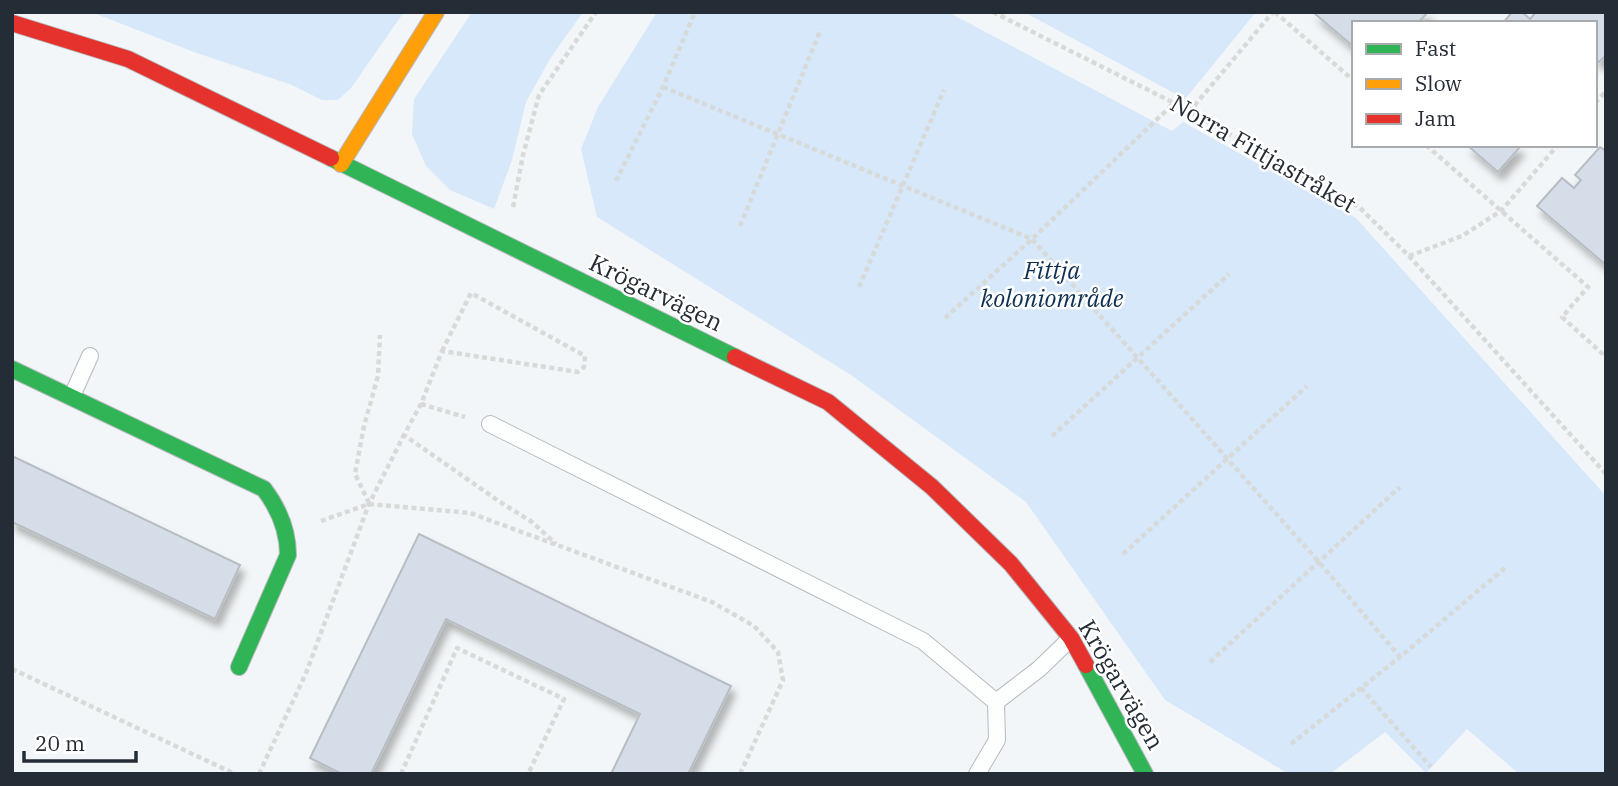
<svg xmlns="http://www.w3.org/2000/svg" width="1618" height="786" viewBox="0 0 1618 786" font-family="'IBM Plex Serif',serif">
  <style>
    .green { fill: #d6e8fa }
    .building { fill: #d5dee8; stroke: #b8bdc3; stroke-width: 2; filter: url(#shadow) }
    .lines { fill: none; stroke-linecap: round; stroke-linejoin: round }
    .lane-casing { stroke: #b5babf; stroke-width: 18 }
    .fast-casing { stroke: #b5babf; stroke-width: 18 }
    .slow-casing { stroke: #b5babf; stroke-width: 18 }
    .jam-casing { stroke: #b5babf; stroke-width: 18 }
    .path { stroke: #d8d9d9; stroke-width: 4.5; stroke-dasharray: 5 3.5; stroke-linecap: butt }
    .lane { stroke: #fdfefe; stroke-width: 16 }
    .fast { stroke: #30b455; stroke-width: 16 }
    .slow { stroke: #ff9f0a; stroke-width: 16 }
    .jam { stroke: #e5322d; stroke-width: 16 }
    .labels { text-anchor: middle; stroke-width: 5; stroke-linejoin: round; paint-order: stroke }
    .street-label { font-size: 24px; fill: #242c35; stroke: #fff }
    .park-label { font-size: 24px; font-style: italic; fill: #0d3053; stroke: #fff }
  </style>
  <defs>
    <filter id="shadow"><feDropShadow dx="4.5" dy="8" stdDeviation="3.5" flood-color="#0004"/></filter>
  </defs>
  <rect width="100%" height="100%" fill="#f3f6f8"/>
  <g class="green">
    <polygon points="91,12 404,12 351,88 338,100 322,100 292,85 194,52"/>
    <polygon points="472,12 583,12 550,59 526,102 512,160 494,209 450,190 426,166 412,134 414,99"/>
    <polygon points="657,12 948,12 1172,131 1183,122 1356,218 1606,496 1606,774 1519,774 1467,729 1426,773 1385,732 1330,774 1289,774 1165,700 1026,502 851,375 597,217 581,149 598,107"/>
    <polygon points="1024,12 1256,12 1185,99"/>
  </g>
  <g class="building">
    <polygon points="1428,12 1418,23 1354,23 1354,47 1314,13"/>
    <polygon points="1512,12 1522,12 1530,19 1536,12 1606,12 1606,55 1599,62 1595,59 1595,23 1503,23"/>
    <polygon points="1467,145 1517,145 1520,147 1498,172"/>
    <polygon points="1600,147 1606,151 1606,265 1537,206 1562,178 1574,188 1581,180 1575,175"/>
    <polygon points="12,456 240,565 215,619 12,522"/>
    <polygon points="419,534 731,686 688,774 611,774 640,714 446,619 371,774 342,774 310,758"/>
  </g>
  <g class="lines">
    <g class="lane-casing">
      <g id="lane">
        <polyline points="72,396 90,356"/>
        <polyline points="490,424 923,641 996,702"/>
        <polyline points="977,774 997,740 996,702 1039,669 1071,638"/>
      </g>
    </g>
    <g class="fast-casing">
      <g id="fast">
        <polyline points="331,158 735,357"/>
        <path d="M12,369L264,489C279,509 288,530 288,555L239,667"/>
        <polyline points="1086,665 1145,774"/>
      </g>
    </g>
    <g class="slow-casing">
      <polyline id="slow" points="341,164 436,12"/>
    </g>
    <g class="jam-casing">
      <g id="jam">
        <polyline points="12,23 128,59 331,158"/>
        <polyline points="735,357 828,402 932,487 1011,564 1071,638 1086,665"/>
      </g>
    </g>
    <g class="path">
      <polyline points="993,12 1174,103 1359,207 1409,256 1606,474"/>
      <polyline points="1275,12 1354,81"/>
      <polyline points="663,87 1032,239 1319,562 1400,657"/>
      <polyline points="1595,103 1606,91"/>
      <polyline points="1189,112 1273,12"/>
      <polyline points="1426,145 1588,287 1562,317 1606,357"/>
      <polyline points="616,181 663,87 695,12"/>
      <polyline points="513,207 523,155 539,95 596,12"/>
      <polyline points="740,226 821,29"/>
      <polyline points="1409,256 1462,236 1501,211 1558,145"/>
      <polyline points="859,287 944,90"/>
      <polyline points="945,318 1032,239 1174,103"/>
      <polyline points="442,351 471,293 585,356 584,367 578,372 442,351 421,404 404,435 500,502 532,522 556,544"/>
      <polyline points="421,404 465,417"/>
      <polyline points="1052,436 1229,274"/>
      <polyline points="369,503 355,474 364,426 378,376 380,335"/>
      <polyline points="321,521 369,504 470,513 712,602 754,626 778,652 783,680 740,774"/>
      <polyline points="1123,554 1307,386"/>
      <polyline points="1210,662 1400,487"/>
      <polyline points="12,669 235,774"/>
      <polyline points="1361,688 1431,767"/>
      <polyline points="1291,744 1400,657 1505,568"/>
      <polyline points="259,774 306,673 369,504 404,435"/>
      <polyline points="401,774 457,648 564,699 528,774"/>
    </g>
    <use href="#lane" class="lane"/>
    <use href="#fast" class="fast"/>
    <use href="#slow" class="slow"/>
    <use href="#jam" class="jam"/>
  </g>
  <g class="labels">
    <g class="street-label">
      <text transform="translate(1263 154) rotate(30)" y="8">Norra Fittjastråket</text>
      <text transform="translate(656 293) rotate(26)" y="8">Krögarvägen</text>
      <text transform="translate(1121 685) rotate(60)" y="8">Krögarvägen</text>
    </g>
    <g class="park-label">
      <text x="1052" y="279">Fittja<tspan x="1052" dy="28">koloniområde</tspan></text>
    </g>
  </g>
  <rect width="1618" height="786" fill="none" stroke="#242c35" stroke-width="28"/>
  <rect x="1352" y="21" width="245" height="126" fill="#ffffff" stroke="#a7abae" stroke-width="2"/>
  <rect x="1366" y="44" width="35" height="10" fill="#30b455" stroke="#a7abae" stroke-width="2"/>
  <text x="1415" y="56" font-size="21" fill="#242c35">Fast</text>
  <rect x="1366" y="79" width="35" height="10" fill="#ff9f0a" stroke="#a7abae" stroke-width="2"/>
  <text x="1415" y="91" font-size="21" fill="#242c35">Slow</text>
  <rect x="1366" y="114" width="35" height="10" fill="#e5322d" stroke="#a7abae" stroke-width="2"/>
  <text x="1415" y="126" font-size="21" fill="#242c35">Jam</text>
  <path d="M24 751v10h112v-10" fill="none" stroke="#242c35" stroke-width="3.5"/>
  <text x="35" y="751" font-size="21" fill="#242c35" stroke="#ffffff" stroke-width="5" paint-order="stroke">20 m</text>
</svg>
